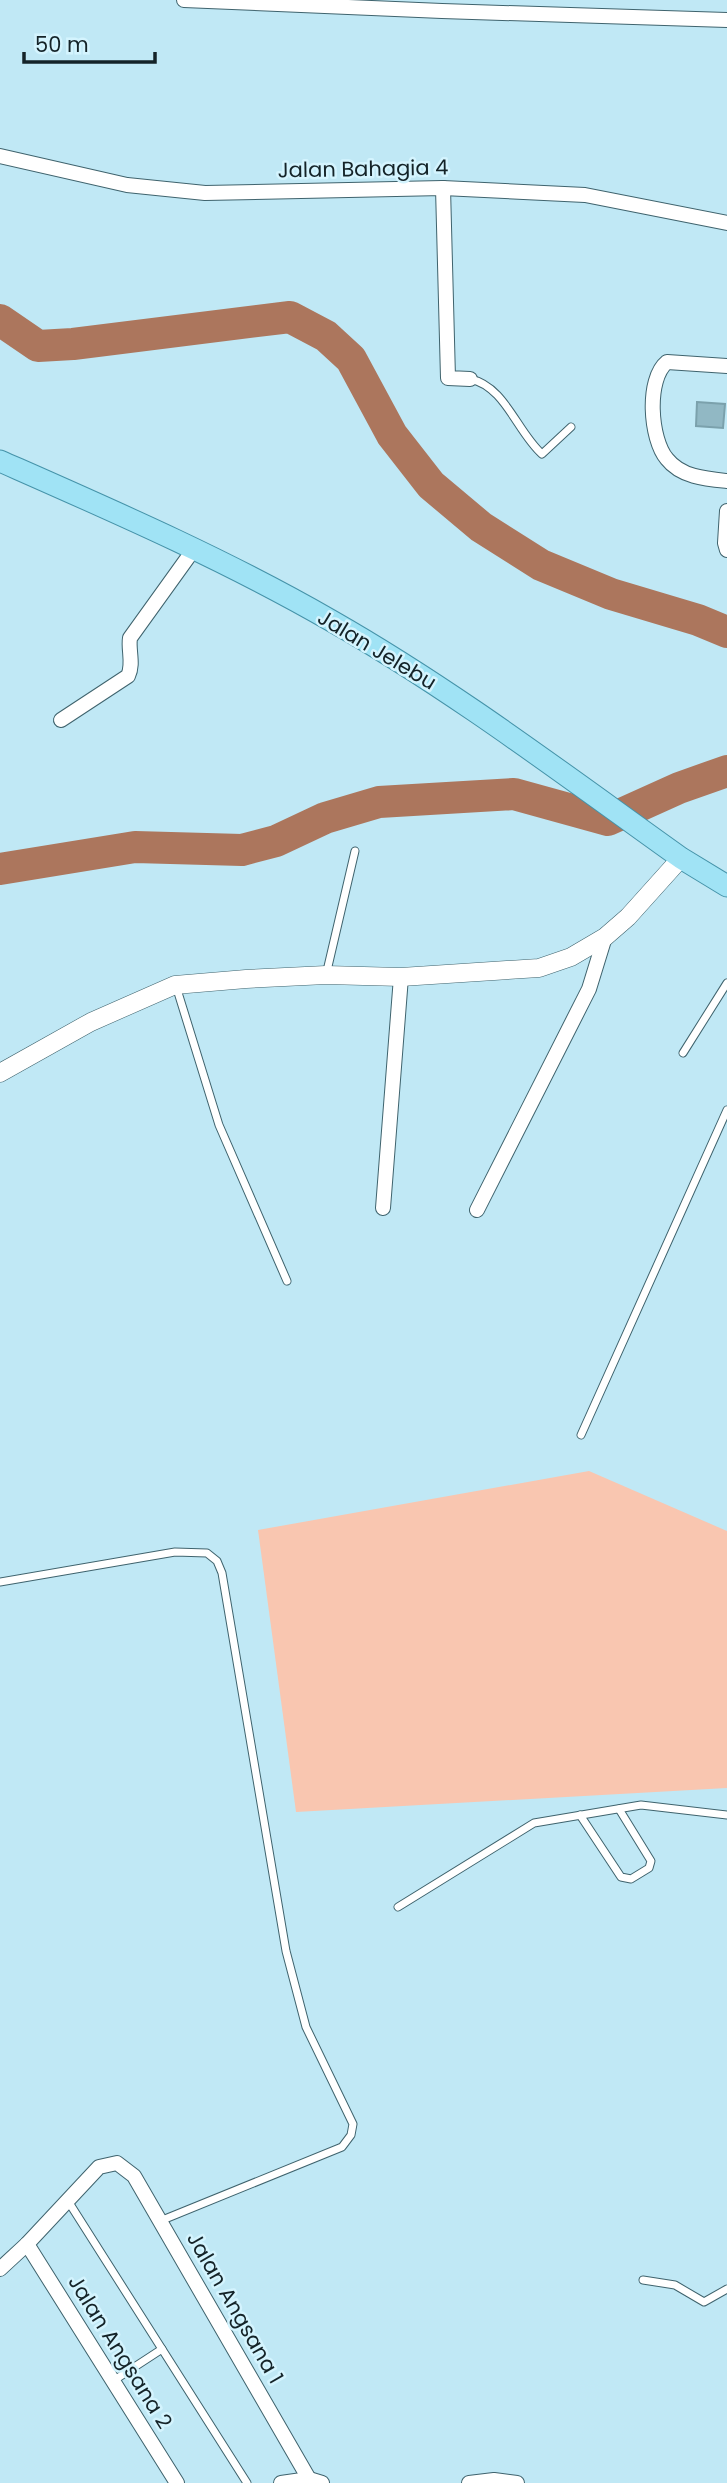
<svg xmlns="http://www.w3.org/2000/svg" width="727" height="2483" viewBox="0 0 727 2483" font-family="Poppins,sans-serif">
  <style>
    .green { fill: #f9c6b0 }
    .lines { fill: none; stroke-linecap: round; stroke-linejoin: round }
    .river { stroke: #ac765d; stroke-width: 32 }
    .building { fill: #91b8c4; stroke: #7ba1ac; stroke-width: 2 }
    .service-casing { stroke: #3f636d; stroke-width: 9 }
    .minor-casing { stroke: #3f636d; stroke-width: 16 }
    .tertiary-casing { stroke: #3f636d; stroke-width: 19 }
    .primary-casing { stroke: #4593a9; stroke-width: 23 }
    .service { stroke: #fff; stroke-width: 7 }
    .minor { stroke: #fff; stroke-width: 14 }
    .tertiary { stroke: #fff; stroke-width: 18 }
    .primary { stroke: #a0e3f5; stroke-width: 21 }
    .labels { text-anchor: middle; stroke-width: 5; stroke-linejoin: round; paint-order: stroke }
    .street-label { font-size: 21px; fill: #142328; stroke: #d4f4fe }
  </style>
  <rect width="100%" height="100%" fill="#c0e8f5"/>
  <polygon class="green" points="589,1471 727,1531 727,1788 296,1812 258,1530"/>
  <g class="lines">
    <g class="river">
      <polyline points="0,320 38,346 73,344 290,317 326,336 351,359 392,435 431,485 481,527 541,565 611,594 698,620 727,632"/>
      <polyline points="0,869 135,847 242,850 276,841 325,818 379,802 514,794 608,820 679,788 727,771"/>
    </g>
  </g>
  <polygon class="building" points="697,402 725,404 723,428 696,426"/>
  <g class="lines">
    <g class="service-casing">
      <g id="service">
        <path d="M470,379C505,386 517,432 542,454L571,427"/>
        <polyline points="326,975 355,851"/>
        <polyline points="176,986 219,1125 287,1281"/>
        <polyline points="683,1053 727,983"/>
        <polyline points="581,1435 727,1110"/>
        <polyline points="0,1582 175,1552 207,1553 217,1561 222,1573 286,1951 306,2027 353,2124 351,2135 342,2147 160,2221"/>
        <polyline points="580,1815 621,1877 631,1879 649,1868 651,1861 619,1809"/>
        <polyline points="398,1907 534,1823 641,1805 727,1815"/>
        <polyline points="68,2201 247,2483"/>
        <polyline points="643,2280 675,2285 704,2302 727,2289"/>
        <polyline points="113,2381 162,2349"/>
      </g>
    </g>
    <g class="minor-casing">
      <g id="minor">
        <polyline points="184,0 442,11 727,20"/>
        <polyline points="0,156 127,185 205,193 443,188 585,195 727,223"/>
        <polyline points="443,188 448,378 470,379"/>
        <path d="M727,366L667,362C646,379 650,439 667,459C681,477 706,479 727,481"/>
        <polyline points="727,511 725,543 727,550"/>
        <path d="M61,720L128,676C134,664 128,650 130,638L194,549"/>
        <polyline points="383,1208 401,977"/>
        <polyline points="477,1210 589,989 605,937"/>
        <polyline points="27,2244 177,2483"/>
        <polyline points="0,2269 27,2244 99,2167 117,2163 134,2176 309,2479"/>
        <polyline points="281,2483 309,2479 322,2483"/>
        <polyline points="469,2483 494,2480 517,2483"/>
      </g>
    </g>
    <g class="tertiary-casing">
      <polyline id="tertiary" points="0,1073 91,1022 175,985 246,979 326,975 401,977 539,968 571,957 605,937 628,917 681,858"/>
    </g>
    <g class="primary-casing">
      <path id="primary" d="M0,461C111,510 224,559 330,620C453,690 566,776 681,858L727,886"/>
    </g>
    <use href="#service" class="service"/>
    <use href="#minor" class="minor"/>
    <use href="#tertiary" class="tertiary"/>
    <use href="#primary" class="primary"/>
  </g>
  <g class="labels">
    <g class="street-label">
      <text transform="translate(363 169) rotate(-1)" y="7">Jalan Bahagia 4</text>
      <text transform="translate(377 650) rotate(31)" y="7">Jalan Jelebu</text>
      <text transform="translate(235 2308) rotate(60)" y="7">Jalan Angsana 1</text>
      <text transform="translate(120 2352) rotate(58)" y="7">Jalan Angsana 2</text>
    </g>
  </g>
  <path d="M24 52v10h131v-10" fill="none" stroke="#142328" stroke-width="3.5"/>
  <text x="35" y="52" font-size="21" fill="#142328" stroke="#d4f4fe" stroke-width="5" paint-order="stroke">50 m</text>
</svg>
